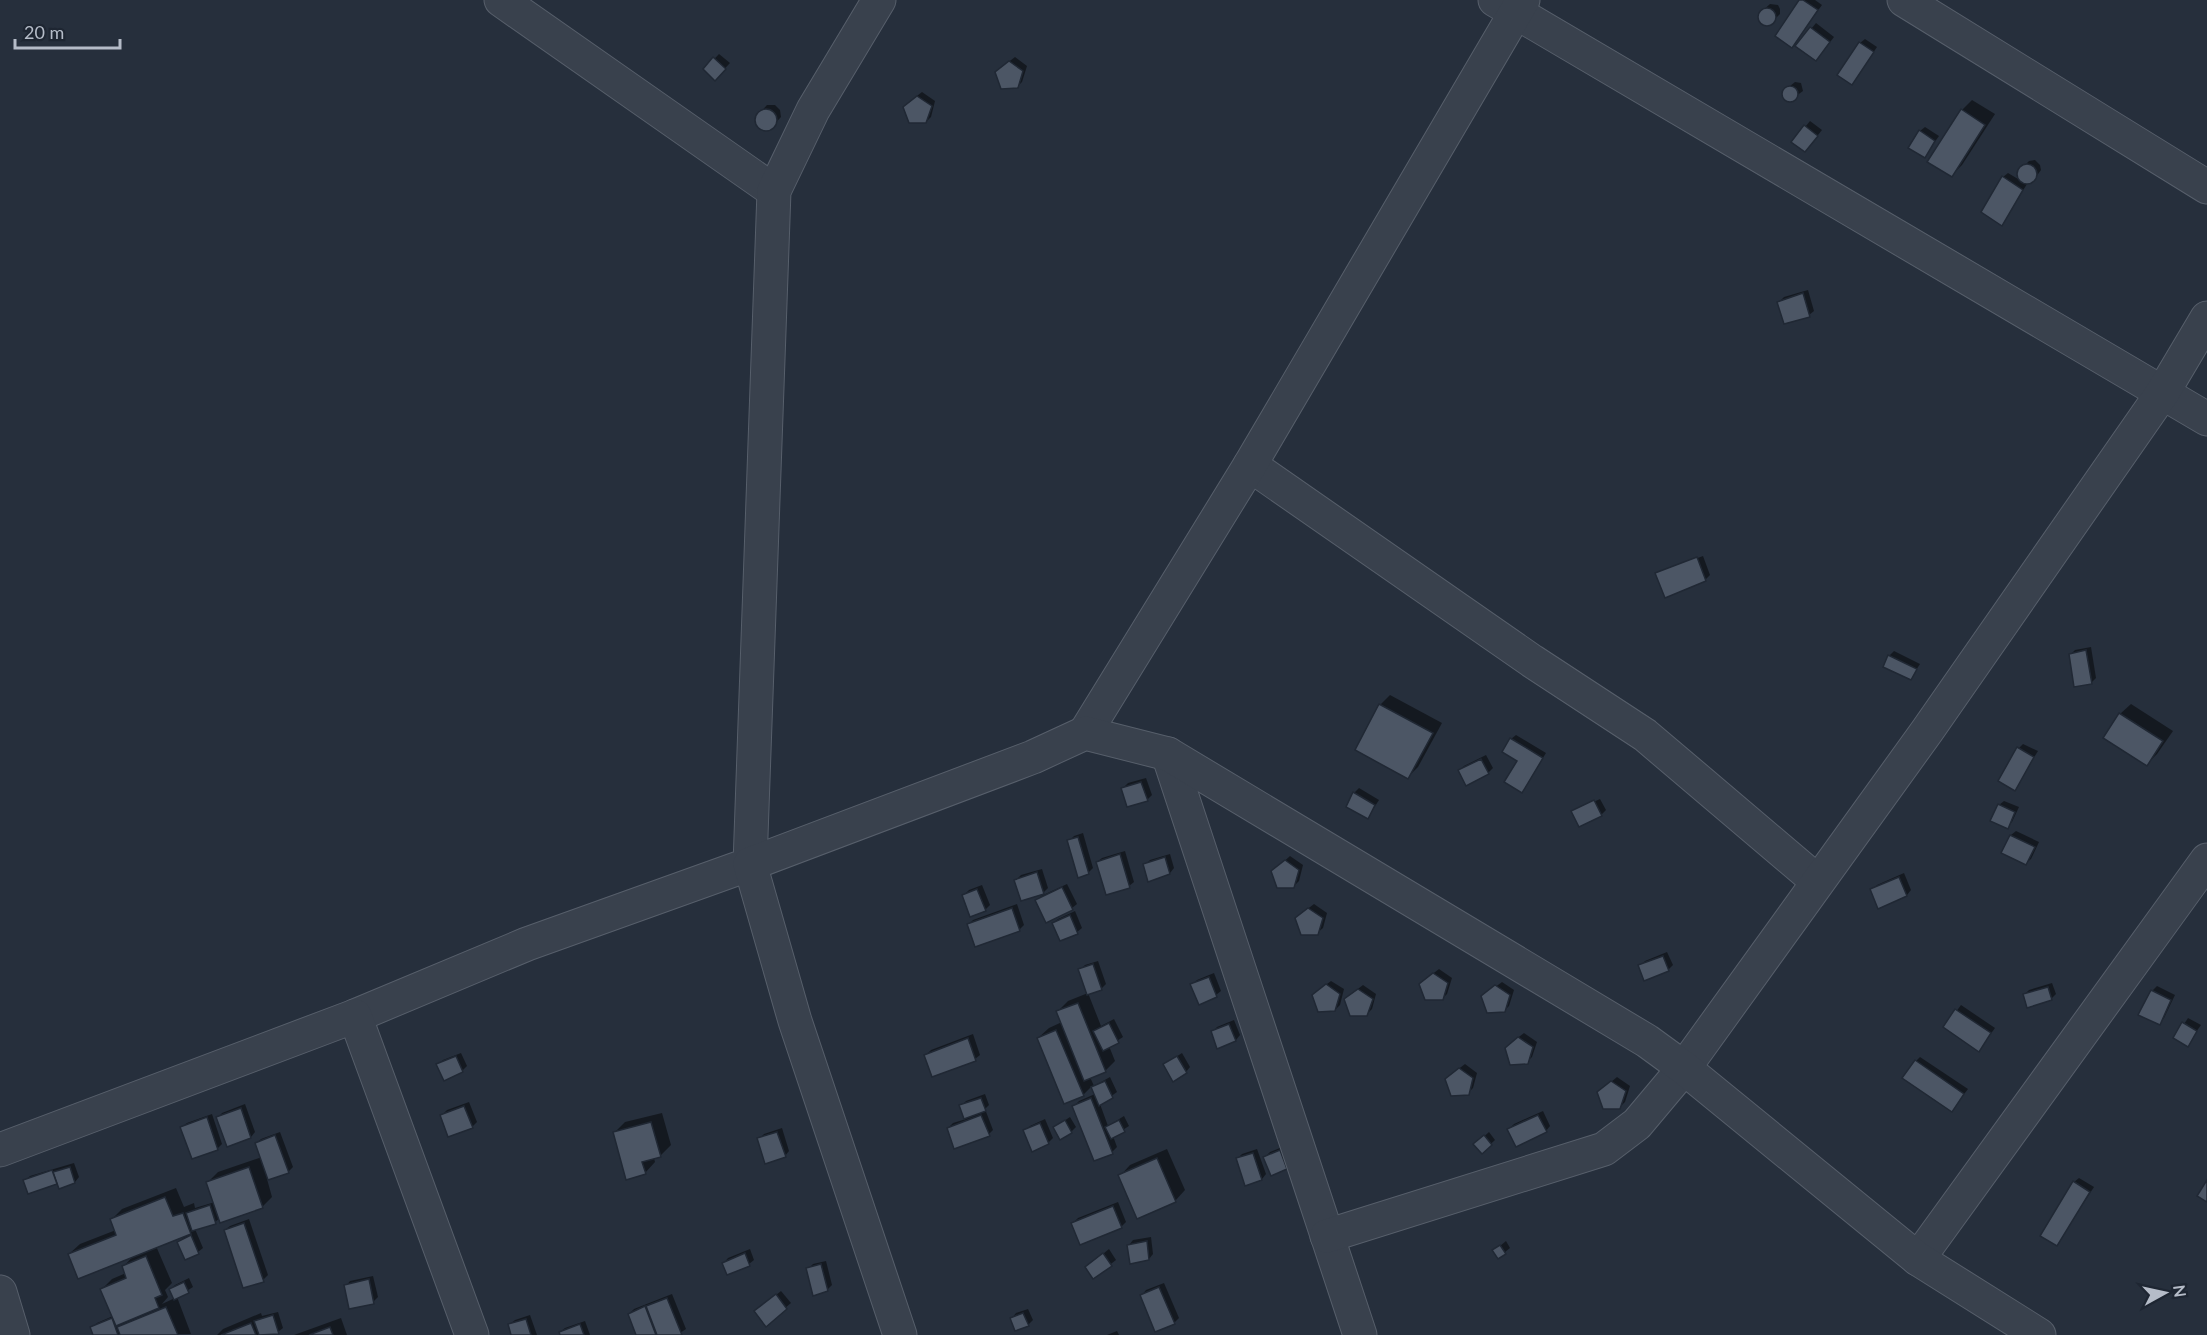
<svg xmlns="http://www.w3.org/2000/svg" width="2207" height="1335" viewBox="0 0 2207 1335" font-family="Lato,sans-serif">
  <style>
    .shadow { fill: #0007 }
    .building { fill: #4c5665; stroke: #202834; stroke-width: 1.5 }
    .lines { fill: none; stroke-linecap: round; stroke-linejoin: round }
    .street-casing { stroke: #575f6b; stroke-width: 35 }
    .street { stroke: #39414d; stroke-width: 33 }
  </style>
  <rect width="100%" height="100%" fill="#262f3c"/>
  <g class="shadow">
    <polygon points="1801,0 1815,0 1822,5 1792,46"/>
    <polygon points="1770,4 1778,5 1780,9 1780,14 1769,25 1764,24 1760,18 1760,13"/>
    <polygon points="1816,23 1834,37 1821,54 1798,45"/>
    <polygon points="1865,39 1877,47 1852,83 1860,43"/>
    <polygon points="719,54 730,63 715,79 705,69"/>
    <polygon points="1015,57 1027,66 1022,82 1017,87 1002,67"/>
    <polygon points="1795,82 1801,83 1803,91 1789,101 1784,97 1785,90"/>
    <polygon points="922,92 935,101 931,117 926,122 909,102"/>
    <polygon points="1972,100 1995,114 1962,165 1952,175 1962,110"/>
    <polygon points="767,105 775,105 780,110 781,117 770,129 762,129 757,123 757,116"/>
    <polygon points="1810,121 1822,130 1810,145 1793,142"/>
    <polygon points="1925,127 1939,136 1924,157 1920,131"/>
    <polygon points="2035,160 2040,165 2041,170 2033,181 2024,182 2027,184 2002,224 2003,177 2008,173 2023,182 2019,176 2020,170 2029,161"/>
    <polygon points="1808,290 1814,311 1809,315 1779,302 1784,297"/>
    <polygon points="1703,556 1710,575 1705,580 1657,573 1661,570 1661,572"/>
    <polygon points="2091,647 2096,678 2091,683 2070,655 2075,650"/>
    <polygon points="1894,651 1920,664 1911,678 1889,656"/>
    <polygon points="1390,695 1442,723 1418,767 1408,777 1380,705"/>
    <polygon points="2131,704 2173,731 2157,754 2147,764 2105,737 2120,714"/>
    <polygon points="1516,735 1546,753 1522,791 1519,761 1511,739"/>
    <polygon points="2023,744 2038,751 2014,789 2019,748"/>
    <polygon points="1486,755 1493,768 1488,773 1460,770 1464,766"/>
    <polygon points="1146,778 1152,795 1147,800 1123,788 1128,783"/>
    <polygon points="1359,788 1379,800 1368,817 1354,793"/>
    <polygon points="1600,799 1606,810 1601,815 1573,812 1576,808 1576,810"/>
    <polygon points="2004,801 2019,807 2012,822 2007,827 1999,805"/>
    <polygon points="2016,831 2039,842 2031,859 2026,863 2011,835"/>
    <polygon points="1083,833 1093,868 1088,873 1069,841 1074,836"/>
    <polygon points="1125,851 1134,882 1129,886 1097,862 1102,858"/>
    <polygon points="1170,854 1174,868 1170,873 1145,865 1150,860"/>
    <polygon points="1290,856 1303,865 1299,881 1294,886 1278,867"/>
    <polygon points="1042,869 1048,888 1043,893 1016,880 1021,875"/>
    <polygon points="1904,873 1911,890 1907,895 1872,890 1877,885"/>
    <polygon points="1067,884 1077,904 1072,908 1037,901 1041,896"/>
    <polygon points="982,885 990,905 985,910 964,895 969,890"/>
    <polygon points="1017,904 1024,925 1019,930 976,945 969,924 973,920"/>
    <polygon points="1314,904 1327,913 1323,928 1317,933 1301,914"/>
    <polygon points="1075,911 1082,928 1077,932 1053,923 1058,919"/>
    <polygon points="1667,952 1673,965 1668,970 1640,966 1645,961"/>
    <polygon points="1098,961 1106,984 1102,988 1088,993 1080,970 1085,965"/>
    <polygon points="1439,969 1452,978 1447,994 1442,999 1426,979"/>
    <polygon points="1214,973 1221,991 1216,995 1192,985 1197,980"/>
    <polygon points="1331,981 1344,989 1340,1005 1335,1010 1319,990"/>
    <polygon points="1502,982 1514,990 1509,1006 1504,1011 1486,994"/>
    <polygon points="2052,983 2056,994 2051,999 2024,995 2029,990"/>
    <polygon points="1363,985 1376,994 1372,1009 1367,1014 1350,995"/>
    <polygon points="2157,986 2175,995 2164,1018 2159,1023 2152,991"/>
    <polygon points="1088,993 1101,1026 1114,1019 1123,1037 1109,1046 1115,1061 1105,1071 1090,1077 1094,1086 1110,1077 1117,1092 1100,1104 1108,1126 1124,1116 1129,1126 1113,1136 1117,1147 1112,1152 1074,1106 1079,1101 1095,1094 1092,1086 1083,1095 1038,1038 1049,1028 1062,1022 1058,1011 1068,1001"/>
    <polygon points="1961,1005 1995,1028 1979,1050 1945,1027"/>
    <polygon points="2188,1018 2201,1025 2187,1045 2175,1038"/>
    <polygon points="1234,1020 1240,1035 1236,1040 1213,1032 1217,1027"/>
    <polygon points="1524,1033 1537,1042 1532,1057 1527,1062 1511,1043"/>
    <polygon points="973,1034 980,1055 975,1059 926,1055 931,1050"/>
    <polygon points="461,1053 467,1066 462,1071 438,1065 443,1060"/>
    <polygon points="1182,1053 1190,1067 1186,1072 1165,1064"/>
    <polygon points="1920,1057 1968,1089 1952,1110 1916,1061"/>
    <polygon points="1465,1064 1477,1073 1473,1088 1468,1093 1452,1074"/>
    <polygon points="1617,1077 1630,1086 1625,1102 1620,1107 1604,1088"/>
    <polygon points="985,1094 989,1105 985,1109 993,1130 989,1134 948,1128 953,1123 966,1119 961,1106 966,1101"/>
    <polygon points="469,1102 477,1122 472,1127 442,1115 447,1110"/>
    <polygon points="245,1104 255,1132 251,1137 218,1118 222,1113"/>
    <polygon points="1543,1111 1550,1126 1546,1131 1509,1129 1514,1124"/>
    <polygon points="662,1113 671,1145 660,1156 654,1158 655,1162 645,1173 615,1132 625,1122"/>
    <polygon points="212,1114 222,1144 217,1149 182,1127 187,1123"/>
    <polygon points="1070,1117 1076,1127 1071,1132 1055,1127"/>
    <polygon points="1045,1119 1053,1138 1048,1143 1025,1131 1030,1126"/>
    <polygon points="782,1128 789,1151 785,1156 759,1139 764,1134"/>
    <polygon points="280,1132 293,1167 288,1172 267,1179 272,1197 262,1207 220,1218 215,1222 195,1229 203,1248 198,1252 179,1242 187,1234 156,1246 172,1283 165,1290 168,1297 162,1304 175,1298 171,1289 175,1285 189,1278 193,1287 177,1297 191,1334 95,1335 92,1328 97,1323 113,1316 102,1289 112,1279 126,1273 124,1266 135,1254 69,1254 80,1244 116,1230 112,1219 122,1209 176,1188 184,1207 194,1203 195,1208 215,1202 208,1182 218,1172 262,1157 257,1143 261,1139"/>
    <polygon points="1489,1132 1495,1140 1482,1152 1480,1140"/>
    <polygon points="1285,1146 1291,1163 1287,1168 1265,1157 1270,1152"/>
    <polygon points="1167,1149 1185,1190 1175,1201 1120,1176 1130,1165"/>
    <polygon points="1257,1149 1266,1174 1262,1179 1246,1184 1237,1159 1242,1154"/>
    <polygon points="74,1163 79,1177 75,1182 58,1182 29,1192 25,1181 30,1176"/>
    <polygon points="2079,1178 2094,1187 2057,1244 2074,1182"/>
    <polygon points="1118,1202 1126,1222 1121,1227 1073,1223 1078,1218"/>
    <polygon points="249,1219 268,1275 263,1280 225,1230 230,1226"/>
    <polygon points="1151,1237 1153,1254 1149,1259 1129,1245 1133,1240"/>
    <polygon points="1506,1241 1510,1248 1499,1257 1494,1251"/>
    <polygon points="750,1249 754,1260 749,1264 724,1263 728,1258"/>
    <polygon points="1109,1249 1116,1260 1094,1277 1087,1267"/>
    <polygon points="826,1261 832,1285 827,1290 808,1269 813,1264"/>
    <polygon points="373,1276 378,1297 373,1302 346,1286 350,1281"/>
    <polygon points="1164,1283 1179,1318 1174,1323 1142,1295 1146,1290"/>
    <polygon points="781,1291 791,1303 766,1324 761,1307"/>
    <polygon points="672,1294 686,1329 677,1335 638,1335 629,1314 634,1309"/>
    <polygon points="1028,1309 1033,1320 1028,1325 1012,1318 1016,1313"/>
    <polygon points="278,1312 283,1328 278,1332 270,1335 217,1335 223,1329 261,1313 262,1316"/>
    <polygon points="530,1315 537,1335 513,1335 510,1324 515,1320"/>
    <polygon points="341,1318 347,1335 294,1335"/>
    <polygon points="585,1321 590,1335 561,1335 560,1332 565,1328"/>
    <polygon points="1117,1331 1119,1335 1107,1335"/>
  </g>
  <g class="building">
    <polygon points="1799,0 1803,0 1818,10 1792,48 1775,36"/>
    <circle cx="1767" cy="17" r="9"/>
    <polygon points="1810,27 1830,42 1816,61 1795,46"/>
    <polygon points="1859,42 1874,52 1852,85 1837,75"/>
    <polygon points="713,57 726,69 715,81 703,69"/>
    <polygon points="1009,61 1023,71 1018,88 1001,89 995,72"/>
    <circle cx="1790" cy="94" r="8"/>
    <polygon points="917,96 932,106 926,123 909,123 903,107"/>
    <polygon points="1961,109 1985,125 1952,177 1927,162"/>
    <circle cx="766" cy="120" r="11"/>
    <polygon points="1804,125 1818,136 1805,152 1791,142"/>
    <polygon points="1919,130 1935,141 1925,158 1908,148"/>
    <circle cx="2027" cy="174" r="10"/>
    <polygon points="2002,176 2023,190 2002,226 1981,212"/>
    <polygon points="1803,293 1810,317 1784,324 1777,302"/>
    <polygon points="1697,557 1706,581 1665,598 1655,573"/>
    <polygon points="2086,650 2092,684 2074,687 2069,654"/>
    <polygon points="1888,655 1917,669 1911,680 1883,667"/>
    <polygon points="1379,704 1433,733 1408,779 1355,750"/>
    <polygon points="2119,713 2163,741 2147,766 2103,738"/>
    <polygon points="1510,738 1543,758 1522,793 1504,782 1517,761 1502,752"/>
    <polygon points="2017,747 2034,757 2015,791 1998,781"/>
    <polygon points="1481,759 1489,774 1466,786 1458,770"/>
    <polygon points="1141,782 1148,801 1127,807 1121,788"/>
    <polygon points="1353,792 1375,805 1368,819 1346,807"/>
    <polygon points="1594,800 1602,816 1579,827 1571,811"/>
    <polygon points="1998,804 2015,812 2008,829 1990,821"/>
    <polygon points="2010,835 2035,847 2026,865 2001,853"/>
    <polygon points="1078,837 1089,874 1078,878 1067,840"/>
    <polygon points="1120,854 1130,888 1106,895 1096,862"/>
    <polygon points="1165,857 1170,874 1148,882 1143,864"/>
    <polygon points="1285,860 1299,870 1294,888 1277,888 1271,871"/>
    <polygon points="1037,872 1044,894 1021,901 1014,880"/>
    <polygon points="1899,877 1907,896 1878,909 1870,889"/>
    <polygon points="1062,887 1073,910 1046,923 1035,900"/>
    <polygon points="977,889 986,911 970,917 962,895"/>
    <polygon points="1012,908 1020,931 975,947 967,924"/>
    <polygon points="1308,908 1323,918 1318,935 1301,935 1295,918"/>
    <polygon points="1070,915 1078,934 1060,941 1052,923"/>
    <polygon points="1663,956 1669,971 1644,981 1638,965"/>
    <polygon points="1093,964 1102,990 1087,995 1078,969"/>
    <polygon points="1433,973 1448,983 1443,1000 1425,1000 1419,984"/>
    <polygon points="1209,977 1217,997 1199,1005 1190,984"/>
    <polygon points="1326,984 1340,994 1335,1011 1318,1012 1312,995"/>
    <polygon points="1495,985 1510,995 1505,1012 1487,1013 1481,996"/>
    <polygon points="2048,987 2052,1000 2027,1008 2023,994"/>
    <polygon points="1358,989 1373,999 1367,1016 1350,1016 1344,999"/>
    <polygon points="2151,990 2171,1000 2160,1025 2138,1015"/>
    <polygon points="1078,1003 1106,1072 1084,1081 1056,1011"/>
    <polygon points="1955,1009 1991,1033 1979,1052 1943,1027"/>
    <polygon points="2182,1022 2197,1031 2188,1047 2173,1038"/>
    <polygon points="1109,1023 1119,1043 1103,1051 1093,1031"/>
    <polygon points="1229,1024 1236,1041 1217,1049 1211,1031"/>
    <polygon points="1056,1030 1084,1096 1064,1104 1037,1038"/>
    <polygon points="1518,1037 1533,1047 1528,1064 1510,1065 1505,1048"/>
    <polygon points="968,1038 976,1061 932,1077 924,1055"/>
    <polygon points="456,1056 463,1072 444,1081 436,1064"/>
    <polygon points="1177,1056 1187,1073 1173,1082 1163,1064"/>
    <polygon points="1915,1060 1964,1094 1952,1112 1902,1078"/>
    <polygon points="1459,1068 1473,1078 1469,1095 1451,1096 1445,1079"/>
    <polygon points="1105,1081 1113,1098 1099,1106 1091,1087"/>
    <polygon points="1611,1081 1626,1091 1620,1109 1603,1109 1597,1092"/>
    <polygon points="981,1098 986,1111 964,1119 959,1105"/>
    <polygon points="1091,1098 1113,1154 1094,1161 1072,1106"/>
    <polygon points="464,1106 473,1128 448,1137 440,1115"/>
    <polygon points="241,1108 251,1138 227,1147 216,1117"/>
    <polygon points="981,1115 990,1136 954,1149 947,1128"/>
    <polygon points="1538,1115 1547,1132 1516,1147 1507,1129"/>
    <polygon points="207,1117 218,1150 192,1159 180,1127"/>
    <polygon points="1065,1120 1072,1133 1060,1140 1053,1127"/>
    <polygon points="1119,1120 1125,1132 1111,1139 1105,1127"/>
    <polygon points="651,1122 661,1157 642,1162 646,1174 626,1180 613,1132"/>
    <polygon points="1040,1123 1049,1144 1032,1152 1023,1130"/>
    <polygon points="777,1132 786,1157 765,1164 757,1138"/>
    <polygon points="275,1135 289,1173 268,1180 255,1143"/>
    <polygon points="1484,1135 1492,1145 1482,1154 1473,1144"/>
    <polygon points="1280,1150 1287,1169 1271,1176 1263,1157"/>
    <polygon points="1253,1153 1262,1180 1245,1186 1236,1158"/>
    <polygon points="1157,1158 1176,1202 1137,1219 1118,1175"/>
    <polygon points="70,1167 75,1183 59,1189 53,1172"/>
    <polygon points="249,1167 263,1208 220,1223 206,1182"/>
    <polygon points="52,1170 57,1184 28,1194 23,1180"/>
    <polygon points="2207,1180 2207,1202 2197,1196"/>
    <polygon points="2073,1181 2090,1192 2057,1246 2040,1236"/>
    <polygon points="165,1197 173,1216 183,1213 191,1234 78,1279 68,1254 116,1235 110,1219"/>
    <polygon points="210,1205 216,1224 192,1231 186,1213"/>
    <polygon points="1113,1206 1122,1228 1080,1245 1071,1223"/>
    <polygon points="244,1223 264,1282 243,1288 224,1230"/>
    <polygon points="191,1235 199,1254 185,1260 177,1242"/>
    <polygon points="1147,1241 1149,1260 1130,1264 1127,1245"/>
    <polygon points="1500,1245 1506,1254 1498,1259 1492,1250"/>
    <polygon points="745,1253 750,1266 727,1275 722,1263"/>
    <polygon points="1103,1253 1112,1266 1093,1279 1085,1267"/>
    <polygon points="146,1256 162,1295 155,1298 159,1308 116,1326 100,1289 126,1278 122,1266"/>
    <polygon points="821,1264 828,1291 813,1296 806,1268"/>
    <polygon points="369,1279 374,1304 349,1309 344,1285"/>
    <polygon points="184,1282 189,1293 174,1300 169,1289"/>
    <polygon points="1159,1287 1175,1324 1155,1332 1140,1295"/>
    <polygon points="776,1294 787,1309 766,1327 754,1311"/>
    <polygon points="667,1298 682,1335 657,1335 646,1306"/>
    <polygon points="645,1306 656,1335 636,1335 628,1314"/>
    <polygon points="166,1307 178,1335 120,1335 117,1327"/>
    <polygon points="1023,1313 1029,1326 1015,1331 1010,1318"/>
    <polygon points="273,1315 279,1334 259,1335 254,1321"/>
    <polygon points="112,1318 118,1335 93,1335 90,1327"/>
    <polygon points="526,1319 531,1335 511,1335 508,1324"/>
    <polygon points="251,1323 256,1335 221,1335"/>
    <polygon points="580,1324 584,1335 560,1335 559,1332"/>
    <polygon points="330,1327 333,1335 309,1335"/>
  </g>
  <g class="lines">
    <g class="street-casing">
      <g id="street">
        <polyline points="501,0 774,191"/>
        <polyline points="1495,0 2207,419"/>
        <polyline points="1904,0 2207,187"/>
        <polyline points="1250,465 1532,661 1645,735 1817,881"/>
        <polyline points="1085,733 1250,465 1523,0"/>
        <polyline points="1168,754 1360,1335"/>
        <polyline points="355,1016 527,944 750,864 774,191 813,110 879,0"/>
        <polyline points="0,1150 355,1016 472,1335"/>
        <polyline points="1327,1236 1604,1149 1637,1124 1684,1068 1927,731 2163,392 2207,318"/>
        <polyline points="1918,1259 2207,860"/>
        <polyline points="0,1292 13,1335"/>
        <polyline points="900,1335 795,1021 750,864 1033,757 1085,733 1168,754 1647,1041 1684,1068 1918,1259 2039,1335"/>
      </g>
    </g>
    <use href="#street" class="street"/>
  </g>
  <g transform="translate(2165 1293) rotate(82)" stroke="#1e2632" stroke-width="4.5" paint-order="stroke">
  <path d="M0-4.5L10 22L0 15L-10 22Z" fill="#b5bcc8"/>
  <text y="-9" font-size="16" font-weight="bold" text-anchor="middle" fill="#b5bcc8">N</text>
  </g>
  <path d="M15 39v9h105v-9" fill="none" stroke="#b5bcc8" stroke-width="3"/>
  <text x="24" y="39" font-size="18" fill="#b5bcc8" stroke="#1e2632" stroke-width="4.5" paint-order="stroke">20 m</text>
</svg>
